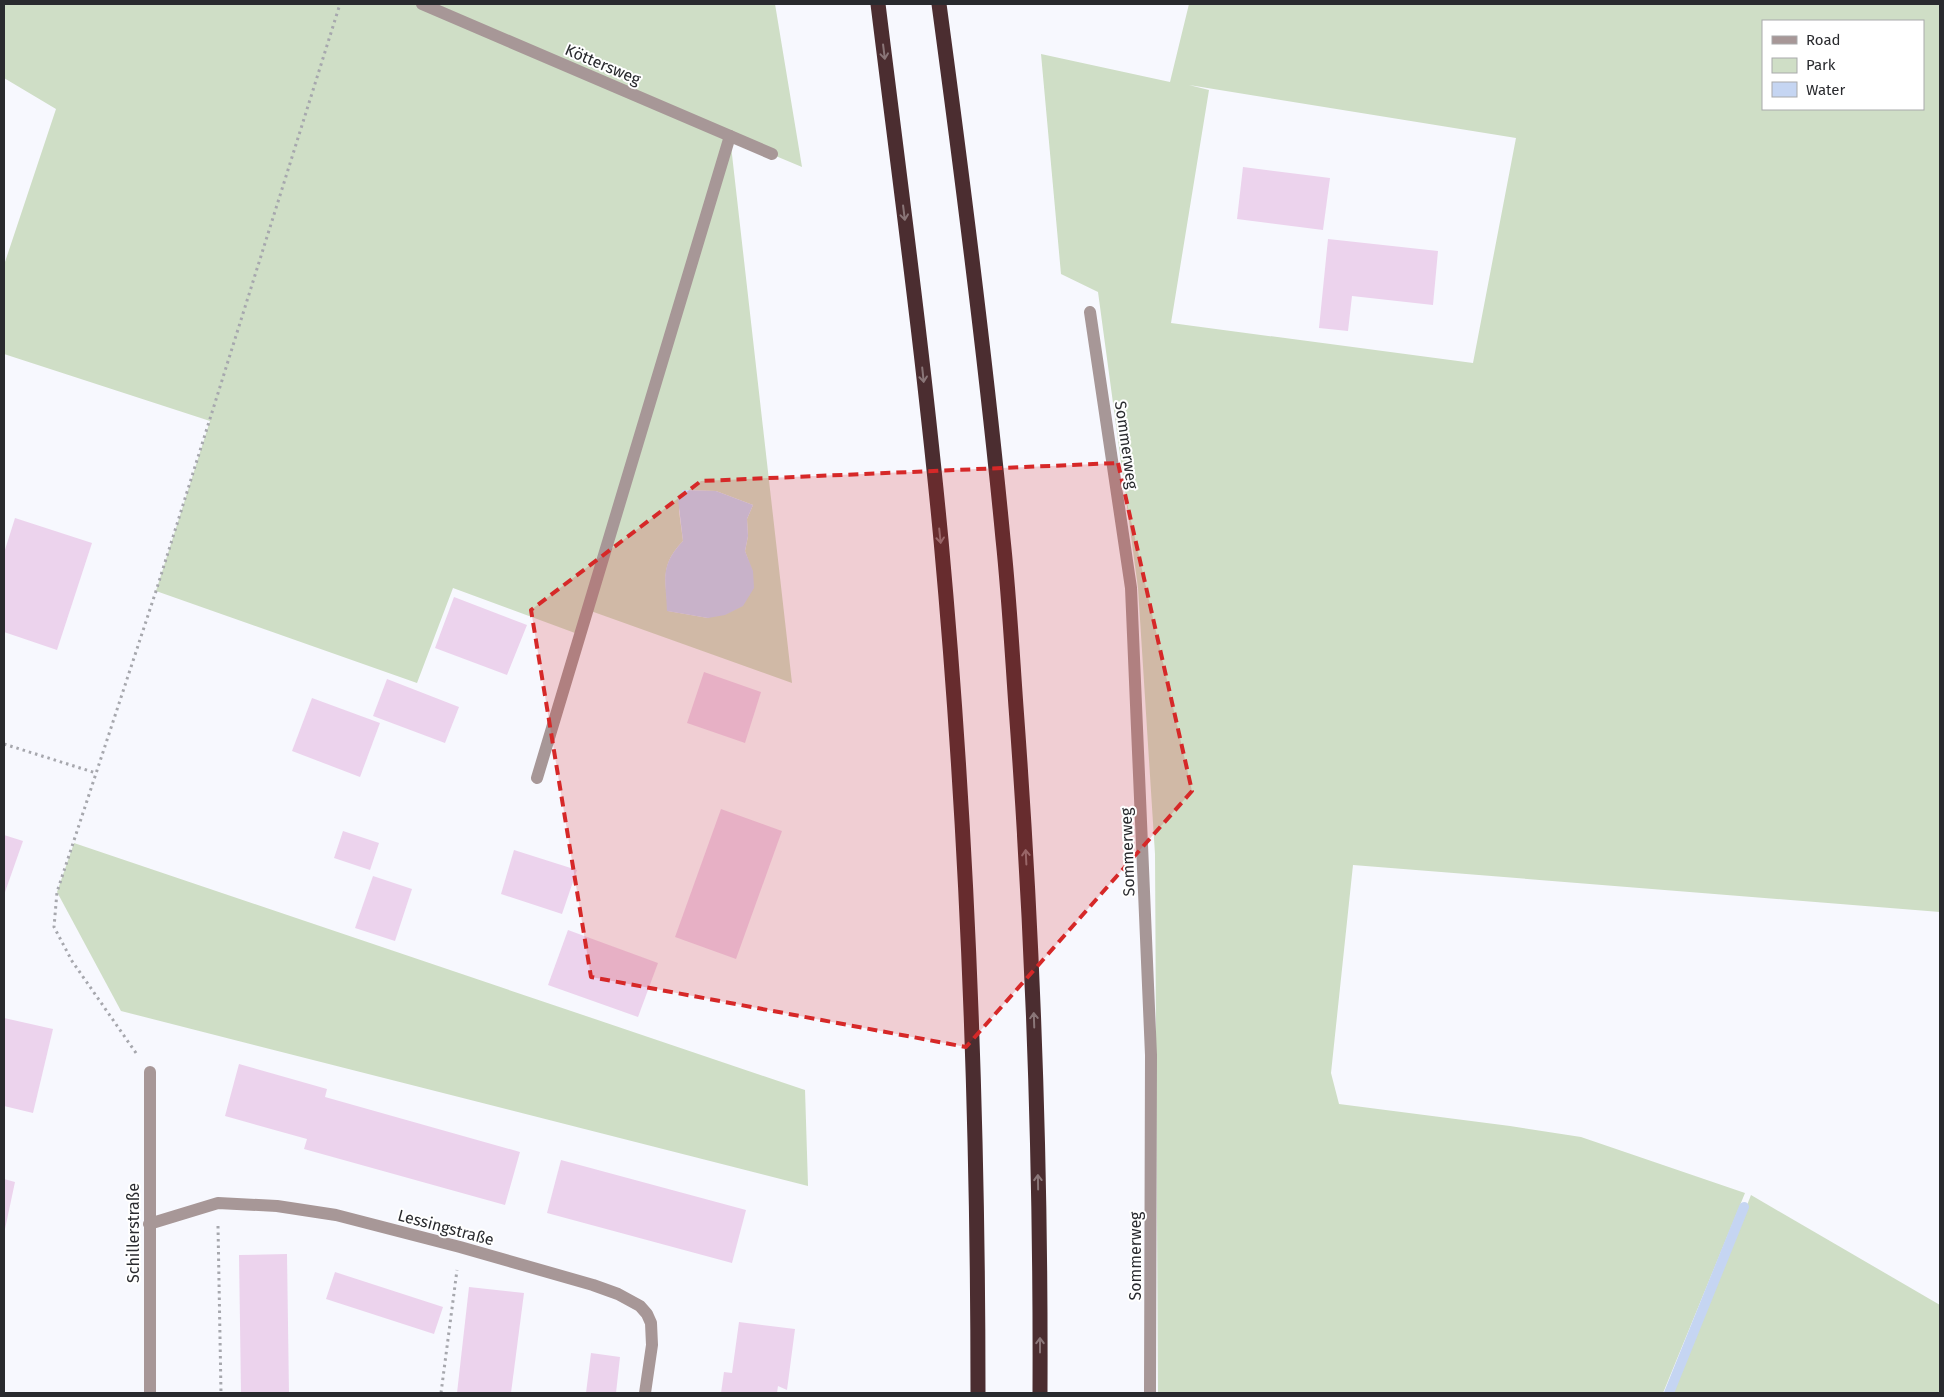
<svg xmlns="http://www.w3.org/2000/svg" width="1944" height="1397" viewBox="0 0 1944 1397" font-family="'Fira Sans',sans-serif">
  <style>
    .green { fill: #cfdec6; fill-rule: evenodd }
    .water { fill: #c5d5f2 }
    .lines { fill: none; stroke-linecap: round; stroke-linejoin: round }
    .stream { stroke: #c5d5f2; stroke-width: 10 }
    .building { fill: #ecd3ed }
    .path { stroke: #a6a7ad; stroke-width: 3; stroke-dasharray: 2.5 4; stroke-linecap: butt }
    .lane { stroke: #a79797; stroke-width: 12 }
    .street { stroke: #a79797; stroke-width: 12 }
    .highway { stroke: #4b2d30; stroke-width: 15 }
    .oneway { stroke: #8a7678 }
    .marked { fill: #d62828; fill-opacity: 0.2; stroke: #d62828; stroke-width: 4; stroke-dasharray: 10 6; stroke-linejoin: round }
    .labels { text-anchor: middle; stroke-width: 4; stroke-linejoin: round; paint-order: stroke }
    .street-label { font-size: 16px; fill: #292a2e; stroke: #fff }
  </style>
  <rect width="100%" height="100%" fill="#f7f8fe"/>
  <g class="green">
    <path d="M4,4H775L802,167L730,137L792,683L588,610L575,633L453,588L417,683L156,591L210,421L4,354V265L56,109L4,78ZM683,490L716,491L753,505L747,519L748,536L745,551L752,571L708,618L668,611C666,581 659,566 683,541L679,511Z"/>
    <path d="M1189,4H1940V912L1353,865L1331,1073L1339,1104L1510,1126L1581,1137L1745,1193L1663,1393H1158L1155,854L1138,588L1098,292L1061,274L1041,54L1170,82ZM1763,21H1923V109H1763ZM1189,85L1516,138L1473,363L1171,323L1209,90Z"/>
    <polygon points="74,843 805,1090 808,1186 121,1011 57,892"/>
    <polygon points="1751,1195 1940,1305 1940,1393 1673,1393"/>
  </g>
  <path class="water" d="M683,490L716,491L753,505L747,519L748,536L745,551L753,571L754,588L743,606L725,615L708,618L667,611C666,580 659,566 683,541L678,499Z"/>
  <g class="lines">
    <polyline class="stream" points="1669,1393 1744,1207"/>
  </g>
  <g class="building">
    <polygon points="1243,167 1330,178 1323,230 1237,219"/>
    <polygon points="1328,239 1438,251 1433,305 1352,296 1348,331 1319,328"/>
    <polygon points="15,518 92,543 57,650 4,632 4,553"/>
    <polygon points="454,597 527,625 507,675 435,648"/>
    <polygon points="704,672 761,692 745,743 687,723"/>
    <polygon points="387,679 459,707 445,743 373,716"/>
    <polygon points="312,698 380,723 360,777 292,751"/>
    <polygon points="721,809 782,831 736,959 675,937"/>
    <polygon points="343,831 379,843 370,870 334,858"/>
    <polygon points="4,835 23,841 4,895"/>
    <polygon points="514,850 577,870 562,914 501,894"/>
    <polygon points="373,876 412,889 395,941 355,928"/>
    <polygon points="568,930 658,963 638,1017 548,985"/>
    <polygon points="4,1018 53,1029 33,1113 4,1106"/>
    <polygon points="239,1064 327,1089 325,1097 520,1152 505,1205 304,1149 307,1139 225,1116"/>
    <polygon points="561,1160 746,1210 732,1263 547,1213"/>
    <polygon points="4,1179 15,1182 5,1229 4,1229"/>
    <polygon points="287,1254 289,1393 241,1393 239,1255"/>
    <polygon points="335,1272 443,1307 434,1334 326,1299"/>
    <polygon points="469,1287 524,1293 511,1393 457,1393"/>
    <polygon points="739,1322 795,1329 787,1390 778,1386 777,1393 721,1393 724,1372 732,1373"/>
    <polygon points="591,1353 620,1357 616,1393 586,1393"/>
  </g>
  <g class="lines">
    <g class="path">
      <polyline points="4,744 96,773"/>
      <polyline points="136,1053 72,961 54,927 57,892 156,591 340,4"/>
      <polyline points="218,1226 221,1393"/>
      <polyline points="441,1393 457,1270"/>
    </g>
    <polyline class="lane" points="537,778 730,136"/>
    <g class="street">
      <polyline points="422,4 772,154"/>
      <polyline points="1090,312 1131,588 1151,1055 1150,1393"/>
      <polyline points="150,1072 150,1393"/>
      <polyline points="149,1224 218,1203 277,1206 336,1215 460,1247 593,1285 618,1294 640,1306 647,1314 651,1323 652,1345 645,1393"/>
    </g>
    <g class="highway">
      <path d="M878,4C900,182 924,360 941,540C967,823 978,1108 978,1393"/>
      <path d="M939,4C963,182 986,360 1003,539C1009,595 1012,651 1016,707C1033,936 1041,1164 1040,1393"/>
    </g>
  </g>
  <defs><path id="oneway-shaft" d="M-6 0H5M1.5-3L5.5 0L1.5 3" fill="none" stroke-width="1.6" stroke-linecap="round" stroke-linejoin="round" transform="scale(1.25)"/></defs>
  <g class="oneway">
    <use href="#oneway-shaft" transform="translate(884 52) rotate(83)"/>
    <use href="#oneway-shaft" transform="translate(904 213) rotate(83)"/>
    <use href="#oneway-shaft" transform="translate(923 375) rotate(84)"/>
    <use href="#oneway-shaft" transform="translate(940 536) rotate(84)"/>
    <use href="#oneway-shaft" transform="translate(1026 857) rotate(-93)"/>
    <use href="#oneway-shaft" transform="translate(1034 1020) rotate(-92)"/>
    <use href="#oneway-shaft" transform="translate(1038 1182) rotate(-91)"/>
    <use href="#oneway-shaft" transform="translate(1040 1345) rotate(-90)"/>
  </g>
  <path class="marked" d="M1118,463L1192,791L966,1047L591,977L531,610L701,481Z"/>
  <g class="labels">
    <g class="street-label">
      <text transform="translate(603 64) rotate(23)" y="6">Köttersweg</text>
      <text transform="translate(1127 445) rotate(82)" y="6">Sommerweg</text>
      <text transform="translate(1127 852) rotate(-92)" y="6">Sommerweg</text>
      <text transform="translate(446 1227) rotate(15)" y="6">Lessingstraße</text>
      <text transform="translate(133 1233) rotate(-90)" y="6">Schillerstraße</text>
      <text transform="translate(1135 1256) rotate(-90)" y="6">Sommerweg</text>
    </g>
  </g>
  <rect width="1944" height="1397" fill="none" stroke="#292a2e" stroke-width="10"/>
  <rect x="1762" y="20" width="162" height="90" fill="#ffffff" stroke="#a9aaab"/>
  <rect x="1772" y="36" width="25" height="8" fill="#a79797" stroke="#a9aaab"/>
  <text x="1806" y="45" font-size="15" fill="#292a2e">Road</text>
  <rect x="1772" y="58" width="25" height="15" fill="#cfdec6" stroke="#a9aaab"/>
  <text x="1806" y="70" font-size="15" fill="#292a2e">Park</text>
  <rect x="1772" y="82" width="25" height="15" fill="#c5d5f2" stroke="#a9aaab"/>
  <text x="1806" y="95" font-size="15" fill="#292a2e">Water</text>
</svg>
